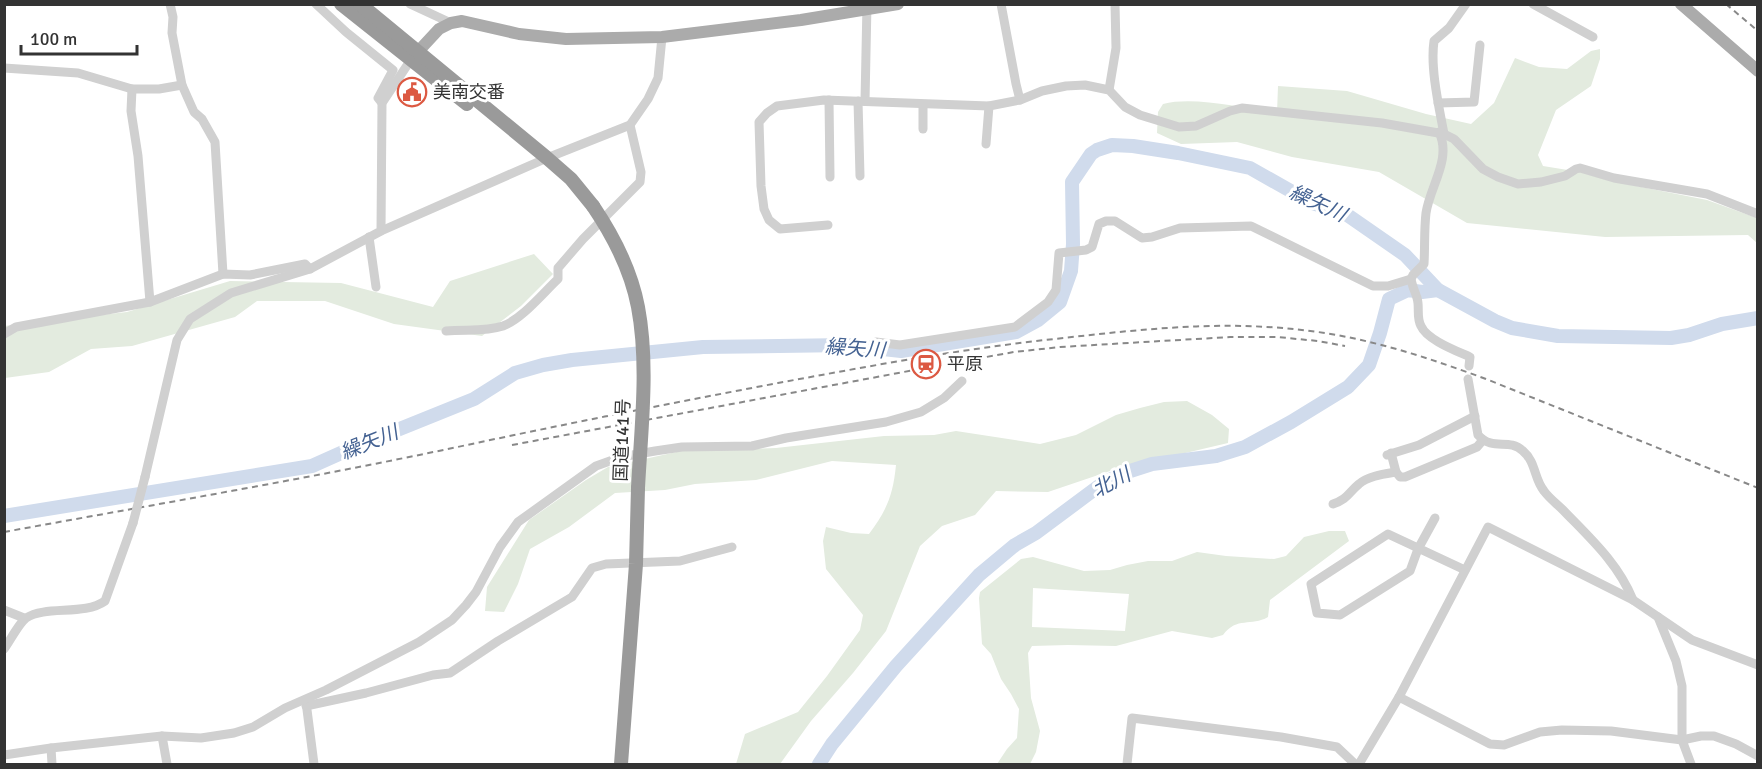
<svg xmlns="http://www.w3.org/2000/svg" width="1762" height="769" viewBox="0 0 1762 769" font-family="Signika,'Noto Sans JP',sans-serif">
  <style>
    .green { fill: #e3ebdf; fill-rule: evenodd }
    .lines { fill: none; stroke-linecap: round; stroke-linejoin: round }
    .river { stroke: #d0dbec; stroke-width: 14 }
    .minor { stroke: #d0d0d0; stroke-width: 9 }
    .major { stroke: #ababab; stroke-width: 12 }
    .highway { stroke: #9a9a9a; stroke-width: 14 }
    .rail { stroke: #888; stroke-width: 2; stroke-dasharray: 6 4.5; stroke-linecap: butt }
    .minor-bridge { stroke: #d0d0d0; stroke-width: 9 }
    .highway-bridge { stroke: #9a9a9a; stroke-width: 14 }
    .labels { text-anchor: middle; stroke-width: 6; stroke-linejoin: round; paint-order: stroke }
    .poi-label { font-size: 18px; fill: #333; stroke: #fff; text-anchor: start }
    .street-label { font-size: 18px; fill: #333; stroke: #fff }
    .water-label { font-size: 20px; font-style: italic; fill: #446292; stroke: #fff }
  </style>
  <rect width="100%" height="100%" fill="#fff"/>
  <g class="green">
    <path d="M1600,49V59L1591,86L1556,110L1538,155L1543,166L1580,172L1611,181L1707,200L1757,218V243L1748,235L1605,237L1467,223L1379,172L1292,157L1237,142L1181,144L1157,133L1158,112L1163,104C1194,96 1244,108 1277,113L1278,86L1347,91L1426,114L1471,124L1494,103L1515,58L1539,67L1567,69L1591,51Z"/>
    <polygon points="534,254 553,274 521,306 482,336 394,324 325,301 257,301 235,317 132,346 91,349 49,372 5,378 4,326 127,312 230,281 341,283 433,307 450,281"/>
    <path d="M1187,401L1212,415L1229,429L1228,443L1113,470L1048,492L996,491L975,515L942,526L920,546L886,631L853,673L811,721L780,764H736L745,734L798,712L827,676L860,630L863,615L826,569L823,541L826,527L851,533L869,534C887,510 893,495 896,465L832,461L756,480L695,484L665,490L615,493L569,527L530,549L518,584L504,612L485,611L487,587L529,520L586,480L608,467L681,451L776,448L884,436L934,435L956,431L1040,444L1076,435L1116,415L1140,408L1164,402Z"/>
    <path d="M1329,531H1345L1349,541L1270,600L1268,617C1251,627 1237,616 1223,635L1212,638L1172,631L1116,646L1068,645L1032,646L1028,653L1031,698L1040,731L1036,752L1030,764H997L1007,749L1017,738L1019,709L1011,694L1001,679L991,654L982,644L979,598L980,592L1021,559L1033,557L1084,571L1110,570L1127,565L1148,561H1172L1197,552L1226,556L1274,559L1286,556L1304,537ZM1033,588L1129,594L1125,631L1032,627Z"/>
  </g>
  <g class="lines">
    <g class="river">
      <polyline points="4,516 312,466 350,449 474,399 515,373 543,365 572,360 703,347 847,345 901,351 1016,332 1038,320 1060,302 1071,271 1073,244 1072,182 1091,154 1097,150 1112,145 1133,146 1178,153 1250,168 1312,203 1343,212 1405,255 1438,290 1495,321 1512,328 1558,336 1671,338 1689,335 1722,324 1758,318"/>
      <polyline points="819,764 832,744 896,666 979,575 1015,545 1036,533 1103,483 1124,473 1152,464 1216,456 1245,447 1291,422 1348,387 1369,365 1380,333 1389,299 1408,290 1422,292 1438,290"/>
    </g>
    <g class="minor">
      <polyline points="170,4 173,17 172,33 182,85 194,112 202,119 215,142 223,274"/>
      <polyline points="316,4 346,32 393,70 378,98 382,103"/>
      <polyline points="410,4 451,23"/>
      <polyline points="1001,4 1016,84 1020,100"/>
      <polyline points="1533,4 1593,37"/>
      <polyline points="4,68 78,73 132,89 159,89 182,85"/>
      <polyline points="132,89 131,111 138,156 150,302"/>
      <polyline points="1109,90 1116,48 1115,4"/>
      <polyline points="829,100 830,177"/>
      <polyline points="858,101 860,176"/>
      <polyline points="865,101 867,4"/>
      <polyline points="1438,103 1474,102 1480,45"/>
      <polyline points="923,105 923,129"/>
      <path d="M1439,132C1452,159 1430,186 1426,213C1424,230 1425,248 1424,264L1413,275L1411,279C1412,286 1415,291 1417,298C1420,307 1416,317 1421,326C1427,340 1457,351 1470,357L1469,366"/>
      <path d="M1444,134C1439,107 1430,68 1434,41L1449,28L1466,4"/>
      <polyline points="986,144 989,106"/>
      <polyline points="828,225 780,229 769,220 764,209 761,186 759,122 767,113 777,106 824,100 989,106 1020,100 1042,91 1066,86 1085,85 1109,90 1125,107 1140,115 1179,127 1196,126 1230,111 1242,108 1382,123 1444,134 1454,139 1483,169 1498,177 1518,184 1541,182 1565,176 1576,169 1580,168 1614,178 1707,194 1758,214"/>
      <polyline points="381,231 547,158 630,125 648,99 658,78 662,37"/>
      <polyline points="369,237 376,287"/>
      <path d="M446,331C465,329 485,332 503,326C522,319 543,293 558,279V268L583,239L640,182L641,172L630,125"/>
      <polyline points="4,334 16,327 150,302 223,274 250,275 305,264 310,269"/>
      <polyline points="876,342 900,345 1015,327 1048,302 1056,290 1059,253 1086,250 1092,247 1099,224 1106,221 1115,221 1142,238 1152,237 1180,228 1251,226 1373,286 1388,286 1411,279"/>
      <path d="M1468,379L1478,435C1494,452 1508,437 1523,451C1536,462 1534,479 1544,491C1549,498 1557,504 1563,510C1590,538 1618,563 1633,600"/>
      <polyline points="1391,453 1396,472 1400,477 1405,477 1477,447 1483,440"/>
      <polyline points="1387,455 1419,445 1475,416"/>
      <polyline points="145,477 177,340 190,319 231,293 310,269 381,231 382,103 410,61"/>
      <path d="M1333,504C1348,499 1348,493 1359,484C1368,476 1384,474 1396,472"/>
      <polyline points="1435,518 1418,549 1410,571 1340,615 1317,613 1311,584 1388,534 1465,570"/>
      <polyline points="4,610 24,618"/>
      <polyline points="1658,617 1676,661 1682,686 1682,740 1691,764"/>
      <path d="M4,649C10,641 19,623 26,618C46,605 84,616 105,601L133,523"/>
      <polyline points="1399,697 1490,744 1504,745 1540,732 1562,730 1611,731 1682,740 1701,736 1714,736 1736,744 1758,756"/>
      <polyline points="306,702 314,764"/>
      <polyline points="306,706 366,693 433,675 450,673 498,641 572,597 592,568 606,564 680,561 732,547"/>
      <polyline points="162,736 167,764"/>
      <polyline points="51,748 52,764"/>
      <polyline points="4,755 51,748 162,736 201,738 234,733 253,727 285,708 326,690 419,642 452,620 466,605 476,592 500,547 518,522 596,466 621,457 655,451 682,447 752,446 786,438 886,422 921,412 944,398 962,381"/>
      <polyline points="1127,764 1132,718 1281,737 1337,747 1355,764"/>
      <polyline points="1359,764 1399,697 1488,527 1633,600 1692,640 1758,665"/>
    </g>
    <g class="major">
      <polyline points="1681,4 1758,71"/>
      <polyline points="413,57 439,29 451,23 462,21 519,34 566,39 662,37 801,20 898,4"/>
    </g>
    <g class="highway">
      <polyline points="341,4 467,104"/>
      <polyline points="360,4 547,158 571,179 593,206"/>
      <polyline points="621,764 636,564 638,488"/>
    </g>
    <g class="rail">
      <polyline points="1726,4 1758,31"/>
      <polyline points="512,445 925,368 1014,352 1060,347 1230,337 1277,337 1318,341 1345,346"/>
      <path d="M4,532C163,503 323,476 481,442C580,421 678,402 778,383C870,366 961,349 1054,339C1144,329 1228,319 1318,332C1375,340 1432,359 1486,379L1758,488"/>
    </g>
    <polyline class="minor-bridge" points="133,523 145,477"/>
    <path class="highway-bridge" d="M593,206C614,237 631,270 638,307C649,365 641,429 638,488"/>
  </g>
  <defs>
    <g id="civic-ring" transform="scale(1.5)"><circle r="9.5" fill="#fff" stroke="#dc5942" stroke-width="1.5"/><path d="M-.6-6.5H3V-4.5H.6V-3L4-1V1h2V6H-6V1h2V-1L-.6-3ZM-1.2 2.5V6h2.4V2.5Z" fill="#dc5942"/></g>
    <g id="station-ring" transform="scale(1.5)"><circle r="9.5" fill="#fff" stroke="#dc5942" stroke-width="1.5"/><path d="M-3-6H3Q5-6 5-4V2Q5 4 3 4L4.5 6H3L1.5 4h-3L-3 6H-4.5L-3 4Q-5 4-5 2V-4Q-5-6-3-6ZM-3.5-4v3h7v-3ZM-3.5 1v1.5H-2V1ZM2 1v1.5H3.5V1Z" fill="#dc5942"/></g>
  </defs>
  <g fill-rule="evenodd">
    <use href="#civic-ring" x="412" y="92"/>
    <use href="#station-ring" x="926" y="364"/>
  </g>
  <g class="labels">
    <g class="poi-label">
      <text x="433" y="98">美南交番</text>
      <text x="947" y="370">平原</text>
    </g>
    <g class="street-label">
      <text transform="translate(622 440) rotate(-88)" y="6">国道141号</text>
    </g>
    <g class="water-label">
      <text transform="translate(1318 203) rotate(25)" y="7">繰矢川</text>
      <text transform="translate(855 348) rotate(4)" y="7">繰矢川</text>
      <text transform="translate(369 442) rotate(-22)" y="7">繰矢川</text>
      <text transform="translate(1111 482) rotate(-28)" y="7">北川</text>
    </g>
  </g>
  <rect width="1762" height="769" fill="none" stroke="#333333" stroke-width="12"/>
  <path d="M21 45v9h116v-9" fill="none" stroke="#333333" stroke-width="3"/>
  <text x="30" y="45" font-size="18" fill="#333333" stroke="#ffffff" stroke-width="4.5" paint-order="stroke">100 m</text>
</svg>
